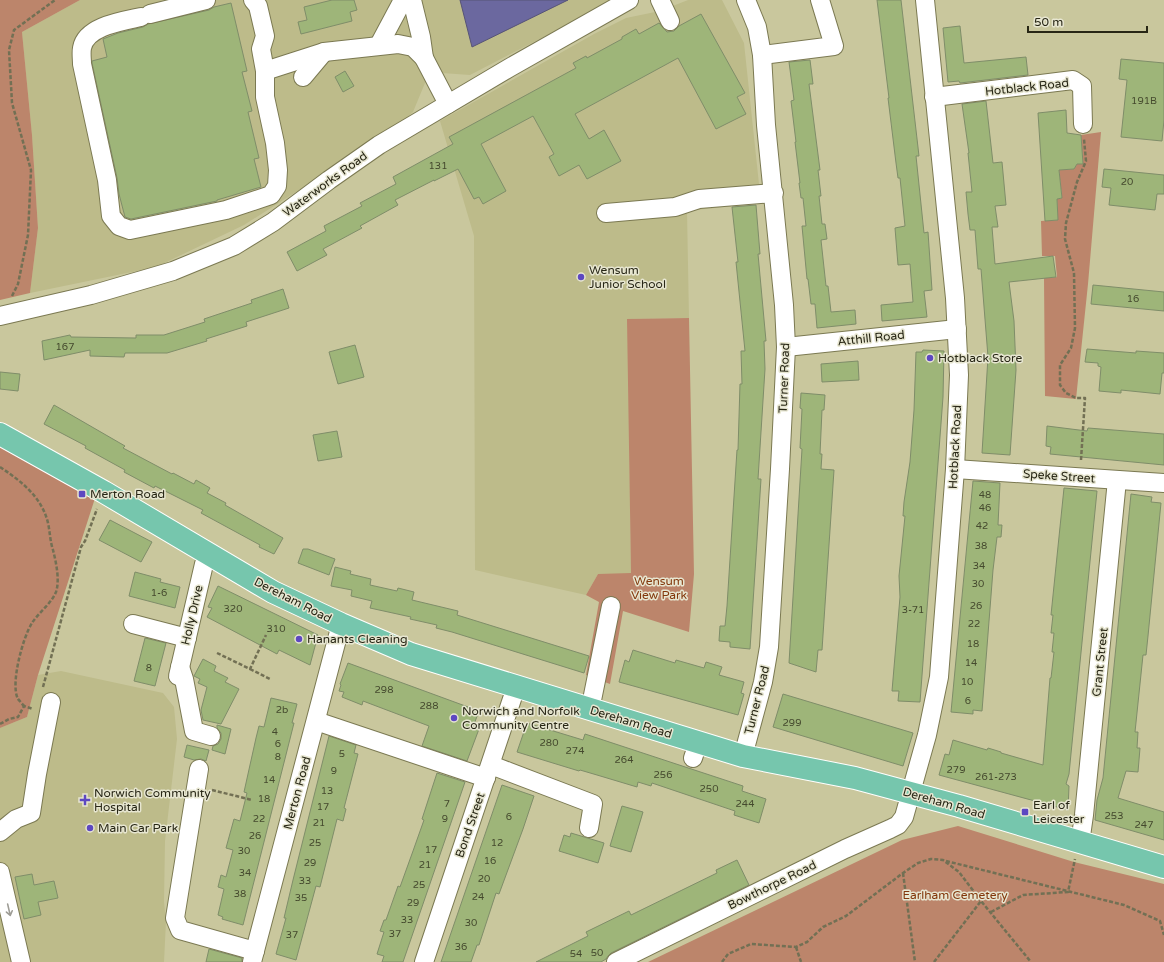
<svg xmlns="http://www.w3.org/2000/svg" width="1164" height="962" viewBox="0 0 1164 962" font-family="'Varela Round',sans-serif">
  <style>
    .built { fill: #bdbb8a }
    .green { fill: #bc856b }
    .water { fill: #6b689f; stroke: #575476 }
    .building { fill: #9eb579; stroke: #7f8d69 }
    .lines { fill: none; stroke-linecap: round; stroke-linejoin: round }
    .minor-casing { stroke: #7b7952; stroke-width: 20 }
    .major-casing { stroke: #fff; stroke-width: 24 }
    .path { stroke: #727054; stroke-width: 2.5; stroke-dasharray: 4 2; stroke-linecap: butt }
    .minor { stroke: #fff; stroke-width: 18 }
    .major { stroke: #76c6ad; stroke-width: 22 }
    .oneway { stroke: #9e9d96 }
    .poi-dot { fill: #5d48c1; stroke: #e7e6d1; stroke-width: 1.5 }
    .labels { text-anchor: middle; stroke-width: 3; stroke-linejoin: round; paint-order: stroke }
    .number-label { font-size: 10px; fill: #454a2e }
    .street-label { font-size: 12px; fill: #272615; stroke: #e7e6d1 }
    .poi-label { font-size: 12px; fill: #272615; stroke: #e7e6d1; text-anchor: start }
    .park-label { font-size: 12px; fill: #82370b; stroke: #e7e6d1 }
  </style>
  <rect width="100%" height="100%" fill="#c9c79d"/>
  <g class="built">
    <polygon points="80,0 615,0 470,75 442,73 425,83 413,112 390,132 244,225 156,267 30,293 38,228 32,135 22,32"/>
    <polygon points="688,0 722,0 744,43 761,203 687,211 689,318 628,319 631,574 598,574 586,595 475,570 474,236 440,121 594,34 626,18 660,11"/>
    <polygon points="61,671 163,693 174,707 177,739 165,841 164,902 166,921 164,962 0,962 0,728 27,717 38,675"/>
  </g>
  <g class="green">
    <polygon points="0,0 80,0 22,32 32,135 38,228 30,293 0,300"/>
    <polygon points="1101,132 1088,284 1076,399 1045,396 1044,278 1057,277 1055,256 1042,256 1041,221 1058,220 1057,199 1062,198 1059,170 1074,169 1077,164 1083,164 1081,135"/>
    <polygon points="689,318 694,574 689,632 623,611 610,684 586,675 599,602 586,595 598,574 631,573 627,319"/>
    <polygon points="0,439 97,492 38,675 27,717 0,728"/>
    <polygon points="958,826 1074,862 1164,884 1164,962 648,962 902,840"/>
  </g>
  <polygon class="water" points="460,0 568,0 472,47"/>
  <g class="building">
    <polygon points="332,0 354,0 357,10 350,12 352,21 301,34 298,22 307,20 304,7"/>
    <polygon points="877,0 901,0 919,156 916,156 924,233 928,232 932,290 924,291 927,317 882,321 881,305 913,302 910,264 898,265 895,228 905,226 900,178 898,178 896,163 888,98 889,98"/>
    <polygon points="231,3 247,71 242,72 252,111 248,112 259,158 254,159 261,187 217,200 217,201 131,219 125,217 119,194 117,178 92,63 92,61 107,57 103,39 118,33 143,27 148,24 209,10 214,7"/>
    <polygon points="701,14 745,93 737,97 746,114 716,129 678,58 575,114 589,139 604,130 621,161 587,179 579,165 559,176 549,157 554,154 533,116 481,144 506,191 483,204 479,197 474,199 458,169 434,181 434,180 395,200 398,205 360,226 362,228 323,249 327,255 297,271 287,252 326,231 324,226 362,206 360,203 396,184 393,177 453,144 449,137 576,68 573,63 586,56 587,58 622,39 622,37 636,29 639,34 659,23 667,32 674,31 679,26"/>
    <polygon points="960,26 964,63 1026,57 1028,75 960,83 959,81 948,82 943,28"/>
    <polygon points="1121,59 1164,63 1164,120 1162,141 1121,137 1127,80 1119,79"/>
    <polygon points="810,60 813,84 809,84 820,170 818,170 821,196 819,196 822,224 825,224 827,239 821,240 826,286 828,286 831,312 855,310 856,324 817,328 815,304 811,304 808,279 807,279 802,226 806,226 803,198 801,198 799,183 800,183 795,142 796,142 791,101 794,100 789,62"/>
    <polygon points="345,71 354,86 343,92 335,77"/>
    <polygon points="986,101 993,163 1002,162 1006,205 995,206 998,227 992,227 995,264 1053,256 1056,277 1009,282 1014,321 1016,370 1010,455 982,453 988,357 981,269 978,269 975,230 970,230 968,214 966,192 972,192 968,153 969,153 962,104"/>
    <polygon points="1066,110 1067,133 1081,135 1083,164 1077,164 1074,169 1059,170 1062,198 1057,199 1058,220 1045,221 1038,113"/>
    <polygon points="1104,169 1164,175 1164,194 1157,194 1155,210 1109,205 1111,188 1102,187"/>
    <polygon points="756,205 760,254 758,254 766,341 764,341 765,369 758,479 761,479 750,649 730,647 730,642 719,641 720,626 725,626 727,606 737,450 738,450 740,384 742,384 741,351 745,351 736,262 738,262 732,207"/>
    <polygon points="1093,285 1164,292 1164,311 1091,304"/>
    <polygon points="283,289 289,308 246,322 247,326 206,339 207,341 167,353 125,353 124,357 90,356 90,350 44,360 42,341 70,335 71,337 136,338 136,335 164,335 205,322 204,319 252,303 251,300"/>
    <polygon points="355,345 364,377 338,384 329,352"/>
    <polygon points="1087,349 1136,353 1136,351 1164,353 1164,373 1162,373 1160,394 1121,390 1121,393 1099,391 1101,367 1098,366 1098,363 1085,362"/>
    <polygon points="923,350 944,351 943,397 920,702 898,701 899,691 892,691 900,597 899,576 905,516 903,516 904,502 910,462 914,410 916,352 922,352"/>
    <polygon points="858,361 859,380 822,382 821,364"/>
    <polygon points="0,372 20,374 18,391 0,389"/>
    <polygon points="801,393 825,395 824,410 822,410 820,454 822,454 821,469 834,470 822,650 818,650 816,672 789,663 802,449 800,448 802,409 800,408"/>
    <polygon points="54,405 125,446 123,448 172,474 173,473 194,484 196,480 210,488 207,493 226,503 225,505 283,538 274,554 259,547 260,545 201,513 203,510 155,486 154,488 124,472 125,470 85,448 86,446 44,424"/>
    <polygon points="1047,426 1087,431 1088,428 1164,434 1164,465 1050,454 1051,447 1046,446"/>
    <polygon points="337,431 342,457 318,461 313,435"/>
    <polygon points="973,481 1000,483 998,525 1002,525 1001,537 997,537 993,570 982,711 973,710 973,714 951,712"/>
    <polygon points="1064,488 1097,491 1069,774 1066,784 1069,786 1068,810 939,775 945,754 949,755 953,740 987,750 988,748 1001,752 1001,753 1043,765 1050,678 1051,678 1054,652 1052,652 1054,633 1051,633 1053,615 1051,615"/>
    <polygon points="1131,494 1152,497 1151,502 1161,503 1148,636 1146,655 1143,655 1135,732 1138,732 1137,748 1140,748 1138,772 1126,771 1118,798 1164,812 1164,840 1095,820 1097,800 1103,778"/>
    <polygon points="110,520 152,542 141,562 99,540"/>
    <polygon points="303,549 308,549 335,559 329,575 298,563"/>
    <polygon points="335,567 351,571 350,574 371,579 370,585 397,591 398,588 414,592 412,600 458,611 457,615 589,656 584,673 452,632 436,628 437,625 410,619 411,617 370,608 372,601 351,596 352,590 331,586"/>
    <polygon points="135,572 161,579 160,582 180,587 175,608 129,596"/>
    <polygon points="218,586 318,635 310,665 279,650 277,654 207,617 212,608 208,607"/>
    <polygon points="145,638 166,643 155,686 134,681"/>
    <polygon points="633,650 675,663 676,660 704,668 706,662 722,667 719,675 744,682 741,693 744,694 738,715 619,682 625,660 629,662"/>
    <polygon points="203,659 216,666 214,671 228,678 225,682 239,689 221,724 203,720 201,710 207,687 198,683 200,679 194,676"/>
    <polygon points="348,663 479,711 473,727 479,729 467,761 422,746 429,726 363,701 362,705 342,697 344,692 339,691 341,685 340,684"/>
    <polygon points="783,694 913,733 903,766 773,727"/>
    <polygon points="271,698 297,704 292,723 294,723 243,925 222,919 223,917 218,915 224,889 218,887 221,875 226,877 233,850 226,848 234,819 240,821 247,793 244,792 256,738 259,726 264,727"/>
    <polygon points="527,723 583,740 585,734 743,786 742,791 766,799 759,823 734,815 735,811 652,783 651,786 638,782 637,787 597,775 580,770 579,771 517,752"/>
    <polygon points="217,725 231,729 225,754 212,750 213,746 218,744 221,739 221,733 217,728"/>
    <polygon points="329,736 356,745 354,753 358,754 344,808 346,809 343,821 337,819 320,887 316,886 296,960 276,954 286,918 284,918 293,880"/>
    <polygon points="187,745 209,750 206,761 201,759 194,760 184,757"/>
    <polygon points="437,773 465,782 403,962 382,962 384,956 377,954 384,932 380,931 384,920 386,920 398,886 400,887 413,851 424,820 422,819"/>
    <polygon points="502,785 534,796 523,829 499,894 496,893 479,945 477,945 471,962 441,962"/>
    <polygon points="622,806 643,812 631,852 610,846"/>
    <polygon points="571,833 604,843 598,863 559,851 564,835 570,837"/>
    <polygon points="737,860 749,885 611,953 608,956 606,959 601,962 536,962 588,936 586,932 629,911 631,915 717,873 716,870"/>
    <polygon points="32,874 34,885 54,881 58,898 38,902 41,915 24,919 15,877"/>
    <polygon points="209,949 242,958 242,962 206,962"/>
  </g>
  <g class="lines">
    <g class="minor-casing">
      <g id="minor">
        <polyline points="253,0 258,6 265,36 261,49 265,71 324,52 398,44 413,47 424,58 448,104"/>
        <polyline points="412,0 421,37 424,58"/>
        <polyline points="660,0 670,21"/>
        <polyline points="150,14 206,0"/>
        <path d="M141,17C123,21 86,26 82,48C81,53 82,59 82,64L107,180L111,216L119,226L130,230L226,210L271,195L277,186L278,170L275,143L265,97V71"/>
        <polyline points="379,45 403,0"/>
        <polyline points="762,55 834,46 820,0"/>
        <polyline points="303,77 324,52"/>
        <polyline points="934,97 1073,80 1082,86 1083,124"/>
        <polyline points="606,213 675,207 699,199 774,193"/>
        <polyline points="0,316 91,295 173,271 234,246 273,222 329,180 379,145 509,68 629,0"/>
        <polyline points="786,347 957,329"/>
        <polyline points="955,469 1164,483"/>
        <polyline points="133,624 187,638"/>
        <polyline points="180,667 184,679 194,731 211,736"/>
        <polyline points="178,676 204,564 208,554"/>
        <polyline points="590,710 611,606"/>
        <polyline points="316,721 486,778"/>
        <polyline points="743,756 763,682 769,647 780,469 786,347 784,305 766,125 762,55 757,27 746,0"/>
        <polyline points="693,758 698,743"/>
        <polyline points="491,765 593,804 589,828"/>
        <polyline points="199,769 175,918 180,930 255,951"/>
        <polyline points="0,832 16,819 31,813 37,774 51,702"/>
        <polyline points="1080,843 1084,815 1117,480"/>
        <polyline points="0,872 21,962"/>
        <polyline points="252,962 341,624"/>
        <polyline points="424,962 516,687"/>
        <polyline points="616,962 845,849 890,829 898,825 904,817 927,735 939,677 955,469 959,375 955,298 925,0"/>
      </g>
    </g>
    <g class="major-casing">
      <polyline id="major" points="0,434 104,492 273,592 341,624 411,654 743,756 855,778 959,806 1164,867"/>
    </g>
    <g class="path">
      <polyline points="12,296 18,284 28,235 31,170 12,103 9,50 14,30 55,0"/>
      <polyline points="1081,460 1085,398 1076,398 1066,393 1060,385 1060,365 1071,348 1075,328 1074,273 1065,239 1066,223 1077,182 1086,161 1084,139"/>
      <path d="M0,467C21,481 42,497 48,523C50,532 50,541 53,550C56,562 60,580 56,592C51,604 39,612 32,623C23,637 10,684 18,699C20,701 22,704 24,706"/>
      <polyline points="217,653 250,669 266,635"/>
      <polyline points="250,669 270,679"/>
      <polyline points="43,687 81,547 85,541 97,509"/>
      <polyline points="0,724 9,719 18,717 24,706 33,709"/>
      <polyline points="212,790 252,800"/>
      <polyline points="946,861 1124,905 1160,921 1164,935"/>
      <polyline points="903,873 915,962"/>
      <polyline points="991,912 1023,895 1068,892 1075,859"/>
      <polyline points="796,947 801,962"/>
      <polyline points="722,962 728,954 751,944 796,947 807,942 823,927 846,916 903,873 918,863 931,859 943,860 959,872 981,901 1031,962"/>
      <polyline points="934,962 981,901"/>
    </g>
    <use href="#minor" class="minor"/>
    <use href="#major" class="major"/>
  </g>
  <defs><path id="oneway-shaft" d="M-6 0H5M1.5-3L5.5 0L1.5 3" fill="none" stroke-width="1.6" stroke-linecap="round" stroke-linejoin="round"/></defs>
  <use class="oneway" href="#oneway-shaft" transform="translate(9 910) rotate(77)"/>
  <g class="poi-dot">
    <circle cx="581" cy="277" r="4"/>
    <circle cx="930" cy="358" r="4"/>
    <rect x="78" y="490" width="8" height="8" rx="2"/>
    <circle cx="299" cy="639" r="4"/>
    <circle cx="454" cy="718" r="4"/>
    <path d="M83 794h4v4h4v4h-4v4h-4v-4h-4v-4h4z"/>
    <rect x="1021" y="808" width="8" height="8" rx="2"/>
    <circle cx="90" cy="828" r="4"/>
  </g>
  <g class="labels">
    <g class="number-label">
      <text x="1144" y="104">191B</text>
      <text x="438" y="169">131</text>
      <text x="1127" y="185">20</text>
      <text x="1133" y="302">16</text>
      <text x="65" y="350">167</text>
      <text x="985" y="498">48</text>
      <text x="985" y="511">46</text>
      <text x="982" y="529">42</text>
      <text x="981" y="549">38</text>
      <text x="979" y="569">34</text>
      <text x="978" y="587">30</text>
      <text x="159" y="596">1-6</text>
      <text x="976" y="609">26</text>
      <text x="233" y="612">320</text>
      <text x="913" y="613">3-71</text>
      <text x="974" y="627">22</text>
      <text x="276" y="632">310</text>
      <text x="973" y="647">18</text>
      <text x="971" y="666">14</text>
      <text x="149" y="671">8</text>
      <text x="967" y="685">10</text>
      <text x="384" y="693">298</text>
      <text x="968" y="704">6</text>
      <text x="429" y="709">288</text>
      <text x="282" y="713">2b</text>
      <text x="792" y="726">299</text>
      <text x="275" y="735">4</text>
      <text x="549" y="746">280</text>
      <text x="278" y="747">6</text>
      <text x="575" y="754">274</text>
      <text x="342" y="757">5</text>
      <text x="278" y="760">8</text>
      <text x="624" y="763">264</text>
      <text x="956" y="773">279</text>
      <text x="334" y="774">9</text>
      <text x="663" y="778">256</text>
      <text x="996" y="780">261-273</text>
      <text x="269" y="783">14</text>
      <text x="709" y="792">250</text>
      <text x="327" y="794">13</text>
      <text x="264" y="802">18</text>
      <text x="447" y="807">7</text>
      <text x="745" y="807">244</text>
      <text x="323" y="810">17</text>
      <text x="1114" y="819">253</text>
      <text x="509" y="820">6</text>
      <text x="259" y="822">22</text>
      <text x="445" y="822">9</text>
      <text x="319" y="826">21</text>
      <text x="1144" y="828">247</text>
      <text x="255" y="839">26</text>
      <text x="315" y="846">25</text>
      <text x="497" y="846">12</text>
      <text x="431" y="853">17</text>
      <text x="244" y="854">30</text>
      <text x="490" y="864">16</text>
      <text x="310" y="866">29</text>
      <text x="425" y="868">21</text>
      <text x="245" y="876">34</text>
      <text x="484" y="882">20</text>
      <text x="305" y="884">33</text>
      <text x="419" y="888">25</text>
      <text x="240" y="897">38</text>
      <text x="478" y="900">24</text>
      <text x="301" y="901">35</text>
      <text x="413" y="906">29</text>
      <text x="407" y="923">33</text>
      <text x="471" y="926">30</text>
      <text x="395" y="937">37</text>
      <text x="292" y="938">37</text>
      <text x="461" y="950">36</text>
      <text x="597" y="956">50</text>
      <text x="576" y="957">54</text>
    </g>
    <g class="street-label">
      <text transform="translate(1027 87) rotate(-6)" y="4">Hotblack Road</text>
      <text transform="translate(325 184) rotate(-36)" y="4">Waterworks Road</text>
      <text transform="translate(871 338) rotate(-6)" y="4">Atthill Road</text>
      <text transform="translate(784 378) rotate(-88)" y="4">Turner Road</text>
      <text transform="translate(955 447) rotate(-87)" y="4">Hotblack Road</text>
      <text transform="translate(1059 476) rotate(4)" y="4">Speke Street</text>
      <text transform="translate(293 600) rotate(27)" y="4">Dereham Road</text>
      <text transform="translate(192 615) rotate(-77)" y="4">Holly Drive</text>
      <text transform="translate(1100 662) rotate(-84)" y="4">Grant Street</text>
      <text transform="translate(757 700) rotate(-76)" y="4">Turner Road</text>
      <text transform="translate(631 722) rotate(17)" y="4">Dereham Road</text>
      <text transform="translate(297 793) rotate(-75)" y="4">Merton Road</text>
      <text transform="translate(944 803) rotate(16)" y="4">Dereham Road</text>
      <text transform="translate(470 825) rotate(-71)" y="4">Bond Street</text>
      <text transform="translate(772 885) rotate(-26)" y="4">Bowthorpe Road</text>
    </g>
    <g class="poi-label">
      <text x="589" y="274">Wensum<tspan x="589" dy="14">Junior School</tspan></text>
      <text x="938" y="362">Hotblack Store</text>
      <text x="90" y="498">Merton Road</text>
      <text x="307" y="643">Hanants Cleaning</text>
      <text x="462" y="715">Norwich and Norfolk<tspan x="462" dy="14">Community Centre</tspan></text>
      <text x="94" y="797">Norwich Community<tspan x="94" dy="14">Hospital</tspan></text>
      <text x="1033" y="809">Earl of<tspan x="1033" dy="14">Leicester</tspan></text>
      <text x="98" y="832">Main Car Park</text>
    </g>
    <g class="park-label">
      <text x="659" y="585">Wensum<tspan x="659" dy="14">View Park</tspan></text>
      <text x="955" y="899">Earlham Cemetery</text>
    </g>
  </g>
  <path d="M1028 26v6h119v-6" fill="none" stroke="#272615" stroke-width="2"/>
  <text x="1034" y="26" font-size="12" fill="#272615" stroke="#e7e6d1" stroke-width="3" paint-order="stroke">50 m</text>
</svg>
